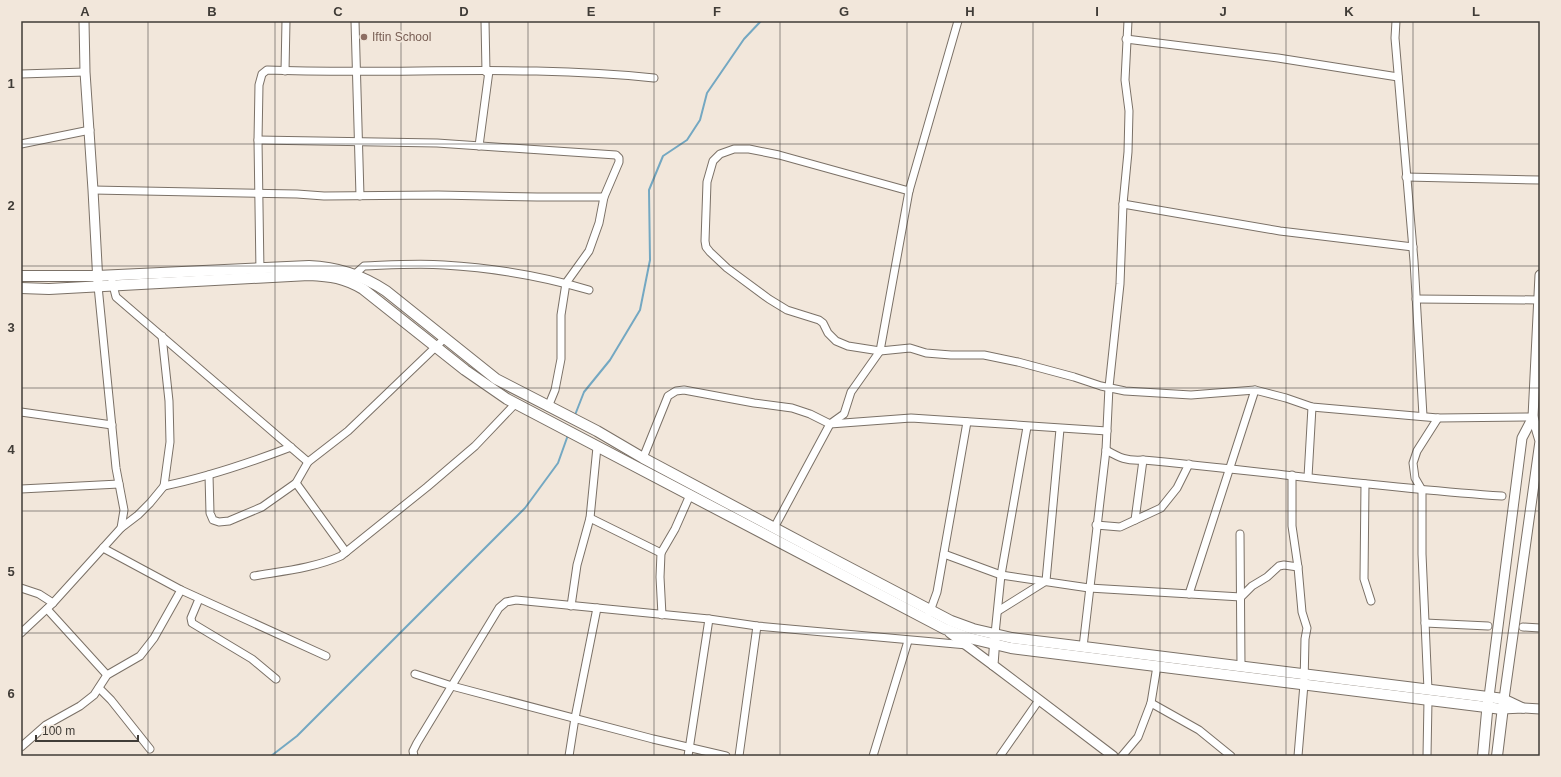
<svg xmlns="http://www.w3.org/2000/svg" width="1561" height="777" viewBox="0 0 1561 777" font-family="Helvetica,sans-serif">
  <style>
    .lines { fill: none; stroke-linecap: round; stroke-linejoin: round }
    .stream { stroke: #74a8c2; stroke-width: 2 }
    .minor-casing { stroke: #7b7167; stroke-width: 9 }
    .tertiary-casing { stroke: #7b7167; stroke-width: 11 }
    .secondary-casing { stroke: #7b7167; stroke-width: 12 }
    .minor { stroke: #fff; stroke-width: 7 }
    .tertiary { stroke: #fff; stroke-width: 9 }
    .secondary { stroke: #fff; stroke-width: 10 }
    .grid { fill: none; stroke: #403c37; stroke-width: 1; stroke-opacity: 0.55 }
    .education-dot { fill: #8d6e63; stroke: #f2e7db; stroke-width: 1.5 }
    .labels { text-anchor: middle; stroke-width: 3.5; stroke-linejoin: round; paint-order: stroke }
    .education-label { font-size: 12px; fill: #785e54; stroke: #f2e7db; text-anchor: start }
    .neatline { fill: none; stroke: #403c37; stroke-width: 1.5 }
    .grid-label { font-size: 13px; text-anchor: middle; font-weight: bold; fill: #403c37 }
  </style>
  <rect width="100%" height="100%" fill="#f2e7db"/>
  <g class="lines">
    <g class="stream">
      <polyline points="575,415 584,392 610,360 640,310 650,260 649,190 663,156 687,140 700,120 707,93 744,39 761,21"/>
      <polyline points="271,756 297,736 525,508 558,463 568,435"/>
    </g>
    <g class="minor-casing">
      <g id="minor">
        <polyline points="355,21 360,196"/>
        <polyline points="485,21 486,72"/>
        <polyline points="1396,21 1395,38 1414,261 1423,416"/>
        <polyline points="1126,39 1278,58 1398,77"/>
        <polyline points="285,71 286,21"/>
        <polyline points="21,74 85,72"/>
        <polyline points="258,140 437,143 616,155 619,158 619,162 604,197 599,223 589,251 566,283 561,315 561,359 555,390 548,407"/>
        <polyline points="21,144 90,130"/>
        <polyline points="479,146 489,71"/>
        <polyline points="1406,177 1540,180"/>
        <polyline points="93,190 297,194 324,196 438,195 537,197 604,197"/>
        <polyline points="909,191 779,155 749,149 734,149 720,154 713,161 707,182 705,241 706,247 710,252 727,268 769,299 787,310 819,320 823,323 828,333 836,341 848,346 880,351 910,348 926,353 951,355 984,355 1018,362 1074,377 1101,386 1125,391 1191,395 1255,390 1286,398 1312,407 1438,418 1533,417"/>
        <polyline points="1123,204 1280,231 1413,247"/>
        <path d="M260,272L258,140L259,85L262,74L267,70C396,75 526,64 654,78"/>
        <path d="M355,274L364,266C391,265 418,263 444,265C493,268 542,276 589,290"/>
        <polyline points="112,281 116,297 308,462"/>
        <polyline points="1416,299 1540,300"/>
        <polyline points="21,412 112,425"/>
        <path d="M1106,450C1120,458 1126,461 1143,460C1262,471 1382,488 1502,496"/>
        <polyline points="643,458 668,396 676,391 684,390 754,403 792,408 810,414 830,424 911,418 1107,431"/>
        <polyline points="209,475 210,513 213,520 219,522 229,521 262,507 296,483 308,462 348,431 445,338"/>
        <polyline points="1292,475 1292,526 1298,567 1302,612 1307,628 1305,639 1304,684 1298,756"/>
        <polyline points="1308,477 1312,407"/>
        <polyline points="296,483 346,552"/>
        <polyline points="1365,484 1364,579 1371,601"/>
        <path d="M164,486C208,477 249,463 291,447"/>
        <polyline points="21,489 119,484"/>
        <polyline points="590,518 661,553 660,577 662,615"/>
        <polyline points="1135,520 1143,460"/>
        <polyline points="1096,525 1120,527 1161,508 1177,488 1189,464"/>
        <polyline points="121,528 138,515 150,503 164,486 170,442 169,401 162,336"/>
        <polyline points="774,528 830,424 844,414 851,392 880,351 909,191 958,21"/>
        <polyline points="1240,534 1241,666"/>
        <polyline points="103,548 181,590 326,656"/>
        <polyline points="661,553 675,529 690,495"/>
        <polyline points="944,554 1001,575 1089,588 1241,597 1252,586 1267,577 1279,566 1284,565 1298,567"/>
        <path d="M254,576C283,571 314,568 341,556L427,487L475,446L515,404"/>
        <polyline points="21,588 39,594 53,603"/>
        <polyline points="1189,594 1255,390"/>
        <polyline points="199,599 191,618 192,623 252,659 276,679"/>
        <polyline points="571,606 577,565 590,518 597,447"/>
        <polyline points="47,609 107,675"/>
        <polyline points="998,611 1046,581 1060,429"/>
        <polyline points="929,614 937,592 967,422"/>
        <polyline points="1425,623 1488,626"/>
        <polyline points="1523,627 1540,628"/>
        <polyline points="21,633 53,603 121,528 124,510 116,468 98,286"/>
        <polyline points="995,634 1001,575 1027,427"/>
        <polyline points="1083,647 1106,450 1109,387 1120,284 1123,204 1128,152 1129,111 1125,80 1128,21"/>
        <polyline points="415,674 452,686 653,739 726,756"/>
        <polyline points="99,688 111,700 150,749"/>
        <polyline points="1428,690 1422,554 1422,490 1415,478 1413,463 1417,451 1438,418"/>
        <polyline points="1151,703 1199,730 1231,756"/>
        <polyline points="21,747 46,725 80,706 94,695 107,675 140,656 154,638 181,590"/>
        <polyline points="414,756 413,751 417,743 499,608 506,602 516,600 709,619 757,626 967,645"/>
        <polyline points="569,756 575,718 597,608"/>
        <polyline points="688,756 709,619"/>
        <polyline points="739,756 757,626"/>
        <polyline points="873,756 908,641"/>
        <polyline points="1000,756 1039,700"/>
        <polyline points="1122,756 1138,737 1151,703 1157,666"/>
        <polyline points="1427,756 1428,700"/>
      </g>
    </g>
    <g class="tertiary-casing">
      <g id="tertiary">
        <polyline points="84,21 85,72 93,190 98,283"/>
        <polyline points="950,633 993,665"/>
        <polyline points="995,638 993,665 1113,756"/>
        <polyline points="1489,697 1522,438 1533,417"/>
        <polyline points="1523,708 1504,699 1540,441 1533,417 1540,275"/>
        <polyline points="1502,709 1523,708 1540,709"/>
      </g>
    </g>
    <g class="secondary-casing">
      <g id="secondary">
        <path d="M21,276H97L309,266C338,267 362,275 386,291L496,379L597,431L643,458L812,548L951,621L973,629L1012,638L1504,699L1497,756"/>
        <path d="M21,288L49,289L309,275C331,276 344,278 363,289L465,370L507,399L945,629L969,638L1011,648L1502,709"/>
        <polyline points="1483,756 1488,701"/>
      </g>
    </g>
    <use href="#minor" class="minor"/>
    <use href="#tertiary" class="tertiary"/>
    <use href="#secondary" class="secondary"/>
  </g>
  <path class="grid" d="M148,21V756M275,21V756M401,21V756M528,21V756M654,21V756M780,21V756M907,21V756M1033,21V756M1160,21V756M1286,21V756M1413,21V756M21,144H1540M21,266H1540M21,388H1540M21,511H1540M21,633H1540"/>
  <circle class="education-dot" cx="364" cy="37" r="4"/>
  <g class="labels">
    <g class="education-label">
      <text x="372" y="41">Iftin School</text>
    </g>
  </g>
  <rect width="1561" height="777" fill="none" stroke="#f2e7db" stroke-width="44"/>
  <path d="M36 735v6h102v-6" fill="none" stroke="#403c37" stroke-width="2"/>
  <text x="42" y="735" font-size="12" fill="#403c37" stroke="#f2e7db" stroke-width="3" paint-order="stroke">100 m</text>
  <rect x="22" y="22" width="1517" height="733" class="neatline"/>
  <g class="grid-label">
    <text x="85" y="16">A</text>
    <text x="212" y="16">B</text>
    <text x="338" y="16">C</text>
    <text x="464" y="16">D</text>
    <text x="591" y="16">E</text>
    <text x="717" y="16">F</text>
    <text x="844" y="16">G</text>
    <text x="970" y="16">H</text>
    <text x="1097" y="16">I</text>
    <text x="1223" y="16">J</text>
    <text x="1349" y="16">K</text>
    <text x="1476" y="16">L</text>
    <text x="11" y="88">1</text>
    <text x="11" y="210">2</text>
    <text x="11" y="332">3</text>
    <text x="11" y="454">4</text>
    <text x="11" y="576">5</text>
    <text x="11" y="698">6</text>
  </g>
</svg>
